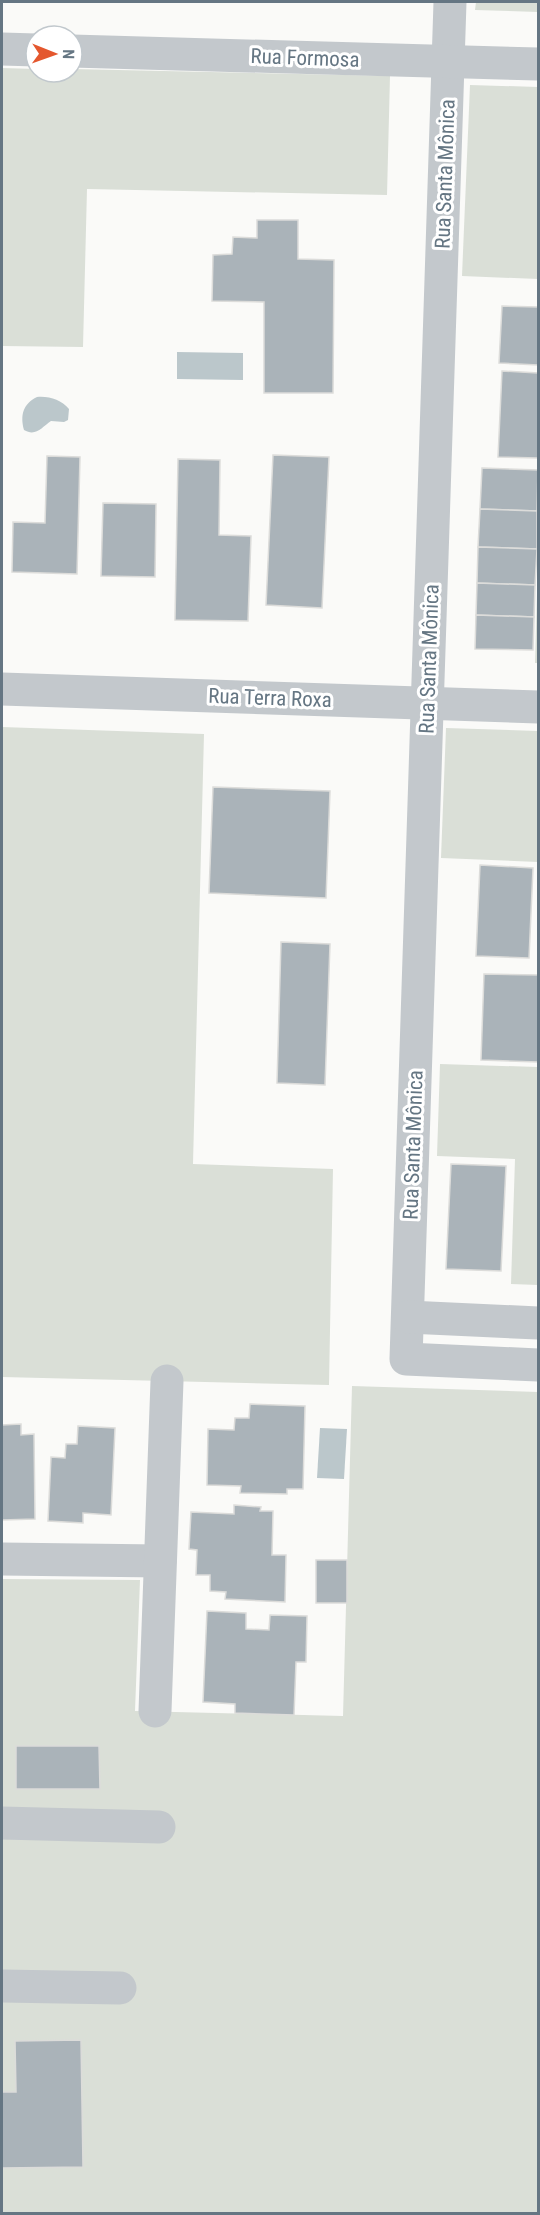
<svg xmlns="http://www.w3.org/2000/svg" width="540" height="2215" viewBox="0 0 540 2215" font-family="'Roboto Condensed',sans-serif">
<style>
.green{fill:#dadfd7}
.water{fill:#bbc7cb}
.building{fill:#aab3b9;stroke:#dcdcda;stroke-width:1.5}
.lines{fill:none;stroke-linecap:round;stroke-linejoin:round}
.minor{stroke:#c3c8cc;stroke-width:33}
.labels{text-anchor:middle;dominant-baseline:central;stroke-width:6;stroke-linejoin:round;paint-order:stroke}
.street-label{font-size:21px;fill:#657683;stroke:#fff}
</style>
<rect width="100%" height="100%" fill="#fafaf8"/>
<g class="green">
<polygon points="476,2 538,2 538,12 475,10"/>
<polygon points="2,68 36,69 36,72 72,72 72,69 390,76 387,195 87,189 83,347 2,346"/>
<polygon points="470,85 538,87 538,279 462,276"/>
<polygon points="538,559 538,663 535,663"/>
<polygon points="2,727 204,734 193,1164 333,1169 329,1385 2,1377"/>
<polygon points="446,728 538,731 538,862 441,858"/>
<polygon points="440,1064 538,1067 538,1285 511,1284 515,1159 437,1156"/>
<polygon points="352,1386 538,1392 538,2213 2,2214 2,1579 140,1580 135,1711 343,1716"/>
</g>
<g class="water">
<polygon points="177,352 243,353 243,380 177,379"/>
<path d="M 37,397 C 50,396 61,400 69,409 L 68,420 L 64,422 L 51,421 C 42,427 36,437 24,430 C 20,415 23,404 37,397 Z"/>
<polygon points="320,1428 347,1429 344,1479 317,1478"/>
</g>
<g class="building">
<polygon points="257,220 298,220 298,259 334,260 333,393 264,393 264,302 212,301 213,255 232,254 233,237 257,238"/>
<polygon points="502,306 538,307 538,365 499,363"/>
<polygon points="502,371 538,373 538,458 498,457"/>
<polygon points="273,455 329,457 322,608 266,605"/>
<polygon points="47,456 80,457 77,574 12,572 13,522 45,523"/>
<polygon points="178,459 220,460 219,535 251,536 248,621 175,620"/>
<polygon points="482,468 538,470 537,511 480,509"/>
<polygon points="103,503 156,504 155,577 101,576"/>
<polygon points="480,509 537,511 537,549 478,547"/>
<polygon points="478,547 537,549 535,585 477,583"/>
<polygon points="477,583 535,585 534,617 476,615"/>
<polygon points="476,615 534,617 533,650 475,649"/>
<polygon points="213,787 330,791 326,898 209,893"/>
<polygon points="480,865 533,868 529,958 476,956"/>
<polygon points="281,942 330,944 325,1085 277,1083"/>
<polygon points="484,974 538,975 538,1062 481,1060"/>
<polygon points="451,1164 506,1166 501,1271 446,1269"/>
<polygon points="250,1404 305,1406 303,1489 287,1489 287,1494 240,1493 241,1486 207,1485 208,1429 234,1430 235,1418 249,1418"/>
<polygon points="21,1424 21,1435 34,1434 35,1519 2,1520 2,1425"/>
<polygon points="78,1426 115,1428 111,1515 83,1513 83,1523 48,1521 51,1457 65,1458 66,1444 77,1444"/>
<polygon points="234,1505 261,1507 260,1511 273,1511 272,1555 286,1555 285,1602 225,1599 226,1592 210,1591 210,1575 196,1575 197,1550 189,1549 191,1512 234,1514"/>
<rect x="316" y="1560" width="31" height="43"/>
<polygon points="207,1611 246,1613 246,1629 269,1630 270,1615 307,1616 306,1662 296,1662 294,1715 235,1713 235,1704 203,1702"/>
<polygon points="16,1746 99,1746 100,1789 16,1789"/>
<polygon points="81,2040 83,2167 2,2168 2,2092 16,2092 15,2041"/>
</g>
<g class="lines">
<g class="minor">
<polyline points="450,2 406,1359 538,1365"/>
<polyline points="2,49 36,50"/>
<polyline points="72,51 538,64"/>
<polyline points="2,689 538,707"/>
<polyline points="408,1317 538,1323"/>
<polyline points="2,1559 160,1561"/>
<polyline points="155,1711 167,1381"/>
<polyline points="2,1823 159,1827"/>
<polyline points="2,1986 120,1988"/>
</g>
</g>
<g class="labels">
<g class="street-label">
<text transform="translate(305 58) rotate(2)">Rua Formosa</text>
<text transform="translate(445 174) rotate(-88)">Rua Santa Mônica</text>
<text transform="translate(429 659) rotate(-88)">Rua Santa Mônica</text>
<text transform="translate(270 698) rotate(2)">Rua Terra Roxa</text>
<text transform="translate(413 1145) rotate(-88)">Rua Santa Mônica</text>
</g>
</g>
<rect width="540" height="2215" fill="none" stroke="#657683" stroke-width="6"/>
<g transform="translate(54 54) rotate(91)"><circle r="28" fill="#ffffff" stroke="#c1c8cd" stroke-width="1.5"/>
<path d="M0-4.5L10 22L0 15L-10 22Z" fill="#e4572e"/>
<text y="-9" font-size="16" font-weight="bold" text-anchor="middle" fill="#657683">N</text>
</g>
</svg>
